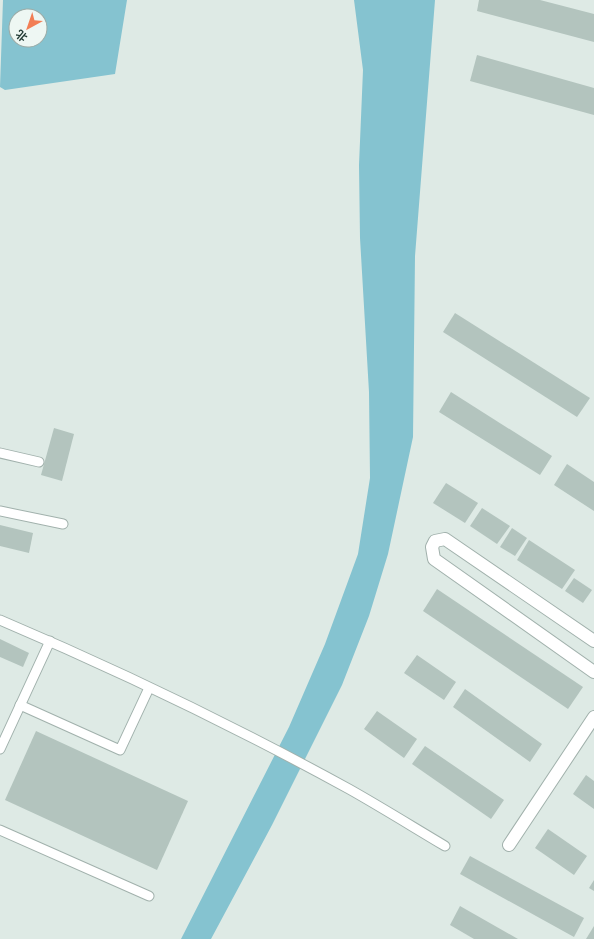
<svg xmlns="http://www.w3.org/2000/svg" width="594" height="939" viewBox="0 0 594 939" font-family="Arial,'Noto Sans SC',sans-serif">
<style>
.water{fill:#85c3d0;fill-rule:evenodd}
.building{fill:#b3c4be}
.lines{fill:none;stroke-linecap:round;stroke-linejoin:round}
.service-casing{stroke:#a1b1ac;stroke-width:11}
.minor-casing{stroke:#a1b1ac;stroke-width:14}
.service{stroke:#fff;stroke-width:9}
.minor{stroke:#fff;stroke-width:12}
</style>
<rect width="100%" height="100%" fill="#deeae5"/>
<g class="water">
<path d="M 3,0 L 127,0 L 115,74 L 5,90 L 0,87 ZM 16,16 L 40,16 L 40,40 L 16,40 Z"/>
<polygon points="354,0 435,0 415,256 413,437 388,554 369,616 342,685 272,825 211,939 181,939 289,727 325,644 358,554 370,478 369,392 360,238 359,165 363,70"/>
</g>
<g class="building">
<polygon points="479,0 540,0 594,14 594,42 477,11"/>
<polygon points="477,55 594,88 594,115 470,81"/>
<polygon points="455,313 590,398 577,417 443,332"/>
<polygon points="451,392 552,456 540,475 439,412"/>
<polygon points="54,428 74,434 62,481 41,475"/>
<polygon points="567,464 594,482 594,511 554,485"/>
<polygon points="446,483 478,503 465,523 433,503"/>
<polygon points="482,508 510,526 497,544 470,526"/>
<polygon points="0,525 33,533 29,553 0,546"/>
<polygon points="512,528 527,538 515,556 500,547"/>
<polygon points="529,540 575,570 562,589 517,560"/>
<polygon points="574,578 592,590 583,603 565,591"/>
<polygon points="437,589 583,687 568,709 423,611"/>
<polygon points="0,639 29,653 23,667 0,657"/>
<polygon points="417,655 456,682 444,700 404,673"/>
<polygon points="465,689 542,744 530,762 453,707"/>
<polygon points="377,711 417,739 404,758 364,729"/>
<polygon points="36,731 188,801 157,870 5,800"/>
<polygon points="425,746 504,800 491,819 412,764"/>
<polygon points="586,775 594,781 594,809 573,794"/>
<polygon points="548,829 587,856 574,875 535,848"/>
<polygon points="470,856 584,918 574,937 460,874"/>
<polygon points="594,880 594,891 589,888"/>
<polygon points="460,906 518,939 474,939 450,925"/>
<polygon points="594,926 594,939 586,939"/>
</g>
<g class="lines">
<defs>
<g id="service">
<polyline points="0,453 39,462"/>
<polyline points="0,511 63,524"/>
<path d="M 0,620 C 118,670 236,727 349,789 C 381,807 413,827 445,846"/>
<polyline points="20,705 120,750 149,688"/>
<polyline points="0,749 50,641"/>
<polyline points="0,830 149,896"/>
</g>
<g id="minor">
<polyline points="594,641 445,539 435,541 432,547 434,559 594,672"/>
<polyline points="509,845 594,717"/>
</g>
</defs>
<use href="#service" class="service-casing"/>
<use href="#minor" class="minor-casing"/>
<use href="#service" class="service"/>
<use href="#minor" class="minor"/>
</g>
<g transform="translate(28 28) rotate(220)"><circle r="19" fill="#eef7f3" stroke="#9caba6"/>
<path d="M0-3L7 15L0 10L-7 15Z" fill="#f27e54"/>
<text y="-6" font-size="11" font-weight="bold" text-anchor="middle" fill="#203933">北</text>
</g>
</svg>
